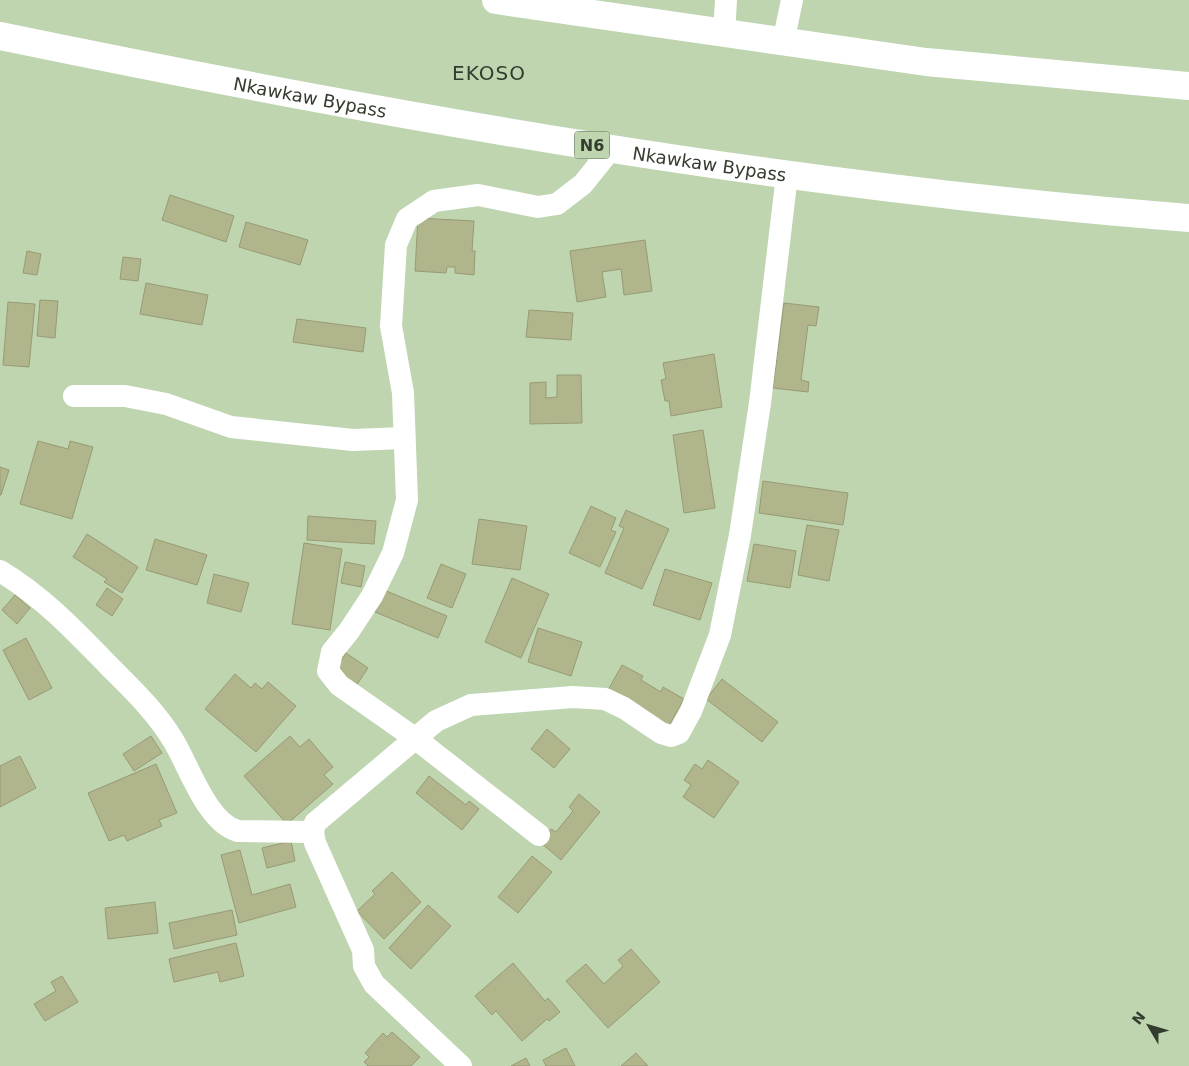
<svg xmlns="http://www.w3.org/2000/svg" width="1189" height="1066" viewBox="0 0 1189 1066" font-family="'DejaVu Sans',sans-serif">
<style>
.building{fill:#b0b58c;stroke:#979b74}
.lines{fill:none;stroke-linecap:round;stroke-linejoin:round}
.minor{stroke:#fff;stroke-width:22}
.highway{stroke:#fff;stroke-width:28}
.labels{text-anchor:middle;dominant-baseline:central;stroke-width:4.5;stroke-linejoin:round;paint-order:stroke}
.shield{fill:#bed5b0;stroke:#5d6a54;stroke-width:1}
.shield-label{font-size:16px;font-weight:bold;fill:#333c2d}
.street-label{font-size:18px;fill:#333c2d;stroke:#bed5b0}
.quarter-label{font-size:20px;letter-spacing:1px;fill:#333c2d;stroke:#bed5b0}
</style>
<rect width="100%" height="100%" fill="#bed5b0"/>
<g class="building">
<polygon points="170,195 234,216 226,242 162,220"/>
<polygon points="418,218 474,221 472,251 475,251 474,275 455,273 455,267 447,267 446,273 415,271"/>
<polygon points="246,222 308,240 300,265 239,247"/>
<polygon points="645,240 652,291 624,295 621,269 602,272 606,297 577,302 570,251"/>
<polygon points="27,251 41,254 37,275 23,273"/>
<polygon points="123,257 141,259 138,281 120,279"/>
<polygon points="146,283 208,295 202,325 140,314"/>
<polygon points="40,300 58,301 55,338 37,336"/>
<polygon points="8,302 35,304 29,367 3,365"/>
<polygon points="784,303 819,307 816,326 808,325 801,380 809,382 808,392 773,388"/>
<polygon points="529,310 573,313 571,340 526,337"/>
<polygon points="297,319 366,328 363,352 293,342"/>
<polygon points="714,354 722,407 671,416 669,401 665,401 661,380 666,379 663,363"/>
<polygon points="557,375 581,375 582,423 530,424 530,383 546,382 546,398 557,397"/>
<polygon points="703,430 715,508 684,513 673,435"/>
<polygon points="38,441 68,449 70,441 93,447 72,519 20,504"/>
<polygon points="0,467 9,470 1,495 0,495"/>
<polygon points="763,481 848,493 843,525 759,513"/>
<polygon points="591,506 616,518 611,530 616,532 600,567 569,553"/>
<polygon points="626,510 669,529 642,589 605,573 624,528 619,526"/>
<polygon points="308,516 376,521 374,544 307,540"/>
<polygon points="479,519 527,526 520,570 472,564"/>
<polygon points="807,525 839,530 829,581 798,575"/>
<polygon points="87,534 138,567 122,593 104,582 107,579 73,557"/>
<polygon points="155,539 207,555 197,585 146,570"/>
<polygon points="304,543 342,549 330,630 292,624"/>
<polygon points="754,544 796,551 790,588 747,581"/>
<polygon points="345,562 365,566 361,587 341,583"/>
<polygon points="441,564 466,574 452,608 427,598"/>
<polygon points="665,569 712,583 700,620 653,605"/>
<polygon points="214,574 249,583 241,612 207,603"/>
<polygon points="512,578 549,594 521,658 485,642"/>
<polygon points="107,588 123,599 112,616 96,605"/>
<polygon points="384,590 447,616 438,638 375,612"/>
<polygon points="15,595 30,608 17,624 2,610"/>
<polygon points="538,628 582,642 571,676 528,662"/>
<polygon points="26,638 52,688 29,700 3,650"/>
<polygon points="346,653 368,668 354,689 332,674"/>
<polygon points="622,665 643,676 641,680 661,692 663,687 684,699 668,727 607,692"/>
<polygon points="235,674 251,688 255,683 262,689 268,682 296,706 256,752 205,709"/>
<polygon points="722,679 778,722 762,742 706,699"/>
<polygon points="547,729 570,749 554,768 531,749"/>
<polygon points="151,736 162,753 134,771 123,754"/>
<polygon points="290,736 300,747 309,739 333,767 324,775 333,784 287,824 244,776"/>
<polygon points="20,756 36,788 0,807 0,766"/>
<polygon points="708,760 739,782 714,818 683,797 691,785 684,780 695,764 702,769"/>
<polygon points="156,764 177,813 159,820 162,826 127,841 124,835 109,841 88,793"/>
<polygon points="429,776 466,805 469,801 479,809 462,830 416,793"/>
<polygon points="579,794 600,812 561,860 540,842 551,829 556,832 573,811 569,807"/>
<polygon points="291,841 295,861 267,868 262,848"/>
<polygon points="240,850 252,895 290,884 296,907 239,923 221,855"/>
<polygon points="532,856 552,872 518,913 498,897"/>
<polygon points="392,872 421,902 384,939 357,911 375,894 372,891"/>
<polygon points="155,902 158,933 108,939 105,908"/>
<polygon points="428,905 451,926 411,969 389,948"/>
<polygon points="232,910 237,935 174,949 169,923"/>
<polygon points="236,943 244,976 220,982 218,972 174,982 169,959"/>
<polygon points="631,949 660,982 608,1028 566,981 586,964 604,984 623,966 618,960"/>
<polygon points="513,963 545,1001 548,998 560,1012 549,1021 547,1019 522,1041 496,1011 492,1015 475,996"/>
<polygon points="62,976 78,1002 45,1021 34,1004 56,991 51,982"/>
<polygon points="392,1032 420,1057 411,1066 368,1066 364,1062 369,1057 365,1053 383,1033 387,1037"/>
<polygon points="566,1048 575,1066 546,1066 543,1060"/>
<polygon points="636,1053 648,1066 621,1066"/>
<polygon points="526,1058 530,1066 511,1066"/>
</g>
<g class="lines">
<g class="minor">
<polyline points="724,34 726,0"/>
<polyline points="783,43 792,0"/>
<polyline points="74,396 125,396 166,404 231,427 353,440 404,438"/>
<path d="M 0,571 C 42,596 75,631 109,666 C 132,689 156,712 173,740 C 189,766 207,823 238,831 L 313,832"/>
<polyline points="539,835 416,739 339,685 328,671 332,652 349,631 372,596 393,553 407,500 403,393 391,326 396,245 407,219 434,201 478,195 538,207 557,204 583,184 611,149"/>
<polyline points="461,1066 374,984 364,966 363,950 315,843 313,832 315,823 436,721 471,705 573,697 605,699 624,708 661,733 671,736 679,733 691,711 720,635 740,535 760,403 787,175"/>
</g>
<g class="highway">
<polyline points="496,0 926,62 1189,86"/>
<path id="s1" d="M 0,36 C 392,117 789,187 1189,218"/>
</g>
</g>
<g class="labels">
<rect class="shield" x="574.5" y="131.5" width="35" height="27" rx="4"/>
<g class="shield-label">
<text x="592" y="145">N6</text>
</g>
<g class="street-label">
<text stroke="none"><textPath href="#s1" startOffset="316">Nkawkaw Bypass</textPath></text>
<text stroke="none"><textPath href="#s1" startOffset="721">Nkawkaw Bypass</textPath></text>
</g>
<g class="quarter-label">
<text x="489" y="73">EKOSO</text>
</g>
</g>
<g transform="translate(1149 1026) rotate(308)" stroke="#bed5b0" stroke-width="4" paint-order="stroke">
<path d="M0-4L9 19L0 12L-9 19Z" fill="#333c2d"/>
<text y="-8" font-size="14" font-weight="bold" text-anchor="middle" fill="#333c2d">N</text>
</g>
</svg>
